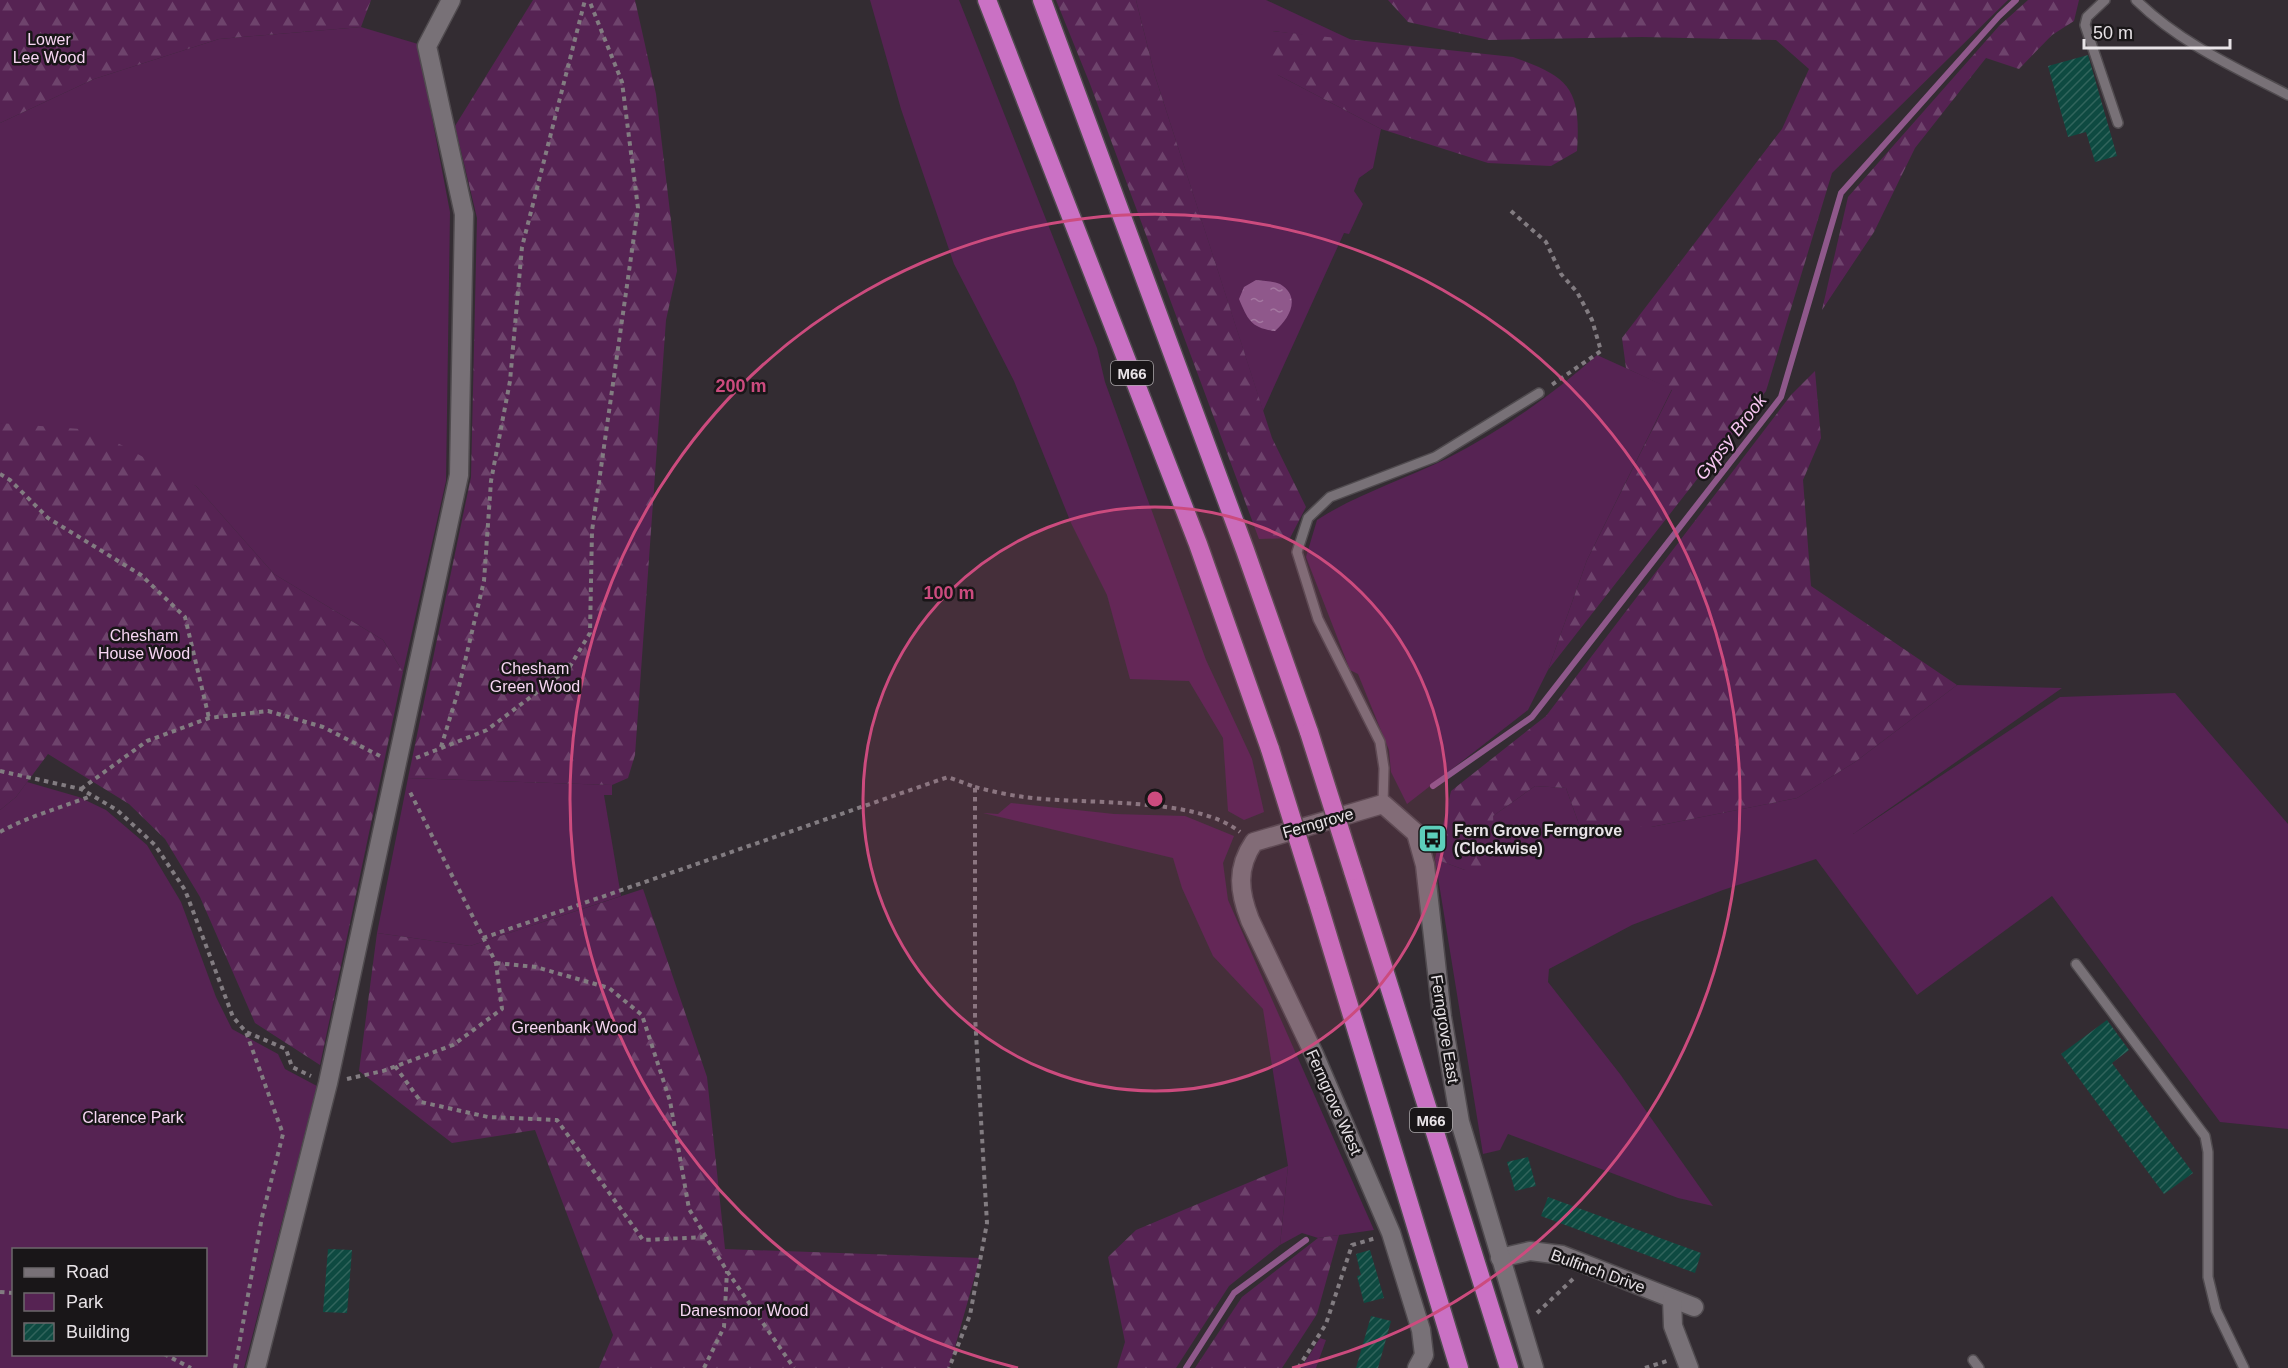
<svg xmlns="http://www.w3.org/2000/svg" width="2288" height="1368" viewBox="0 0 2288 1368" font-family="Helvetica,sans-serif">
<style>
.green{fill:#562353;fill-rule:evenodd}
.forest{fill:url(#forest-firs)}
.water{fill:url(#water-ripples)}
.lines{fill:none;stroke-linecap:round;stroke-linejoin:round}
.stream{stroke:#8f588b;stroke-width:6}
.building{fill:url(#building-hatch)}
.service-casing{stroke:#504b4f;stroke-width:12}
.minor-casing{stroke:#504b4f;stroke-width:21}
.motorway-casing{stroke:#504b4f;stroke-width:21}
.path{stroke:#827c81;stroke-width:4;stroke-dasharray:4.5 4.5;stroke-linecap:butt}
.service{stroke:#787177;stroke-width:9}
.minor{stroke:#787177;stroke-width:18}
.motorway{stroke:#ca71c4;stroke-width:18}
.motorway-bridge-casing{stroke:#504b4f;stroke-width:21;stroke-linecap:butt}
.motorway-bridge{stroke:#ca71c4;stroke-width:18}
.ring{fill:none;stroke:#cc4b7e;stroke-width:3}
.labels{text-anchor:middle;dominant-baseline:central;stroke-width:5;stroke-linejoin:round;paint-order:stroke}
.shield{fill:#191618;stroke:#aaa6a9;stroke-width:1.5}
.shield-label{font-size:15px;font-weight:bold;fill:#e8e3e7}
.park-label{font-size:16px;fill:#f7d6f3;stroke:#191618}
.street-label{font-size:16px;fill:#e8e3e7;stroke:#191618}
.poi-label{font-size:16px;font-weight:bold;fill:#e8e3e7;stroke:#191618;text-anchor:start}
.water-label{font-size:18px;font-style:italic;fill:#f7c6f1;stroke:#191618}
.centre{fill:#cc4b7e;stroke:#191618;stroke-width:3}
.ring-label{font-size:18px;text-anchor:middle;font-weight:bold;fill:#cc4b7e;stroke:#191618;stroke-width:5;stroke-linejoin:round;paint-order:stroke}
</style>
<defs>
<pattern id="forest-firs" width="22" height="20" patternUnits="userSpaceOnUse" patternTransform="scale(1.5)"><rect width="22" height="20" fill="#562353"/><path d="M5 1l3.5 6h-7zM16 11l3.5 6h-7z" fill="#6e436c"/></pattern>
<pattern id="water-ripples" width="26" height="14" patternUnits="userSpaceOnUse" patternTransform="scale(1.5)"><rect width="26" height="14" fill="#8f588b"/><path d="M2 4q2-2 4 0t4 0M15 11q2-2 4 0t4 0" fill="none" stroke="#a478a1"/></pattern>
<pattern id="building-hatch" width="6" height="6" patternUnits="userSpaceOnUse" patternTransform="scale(1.5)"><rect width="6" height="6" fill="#0e4a41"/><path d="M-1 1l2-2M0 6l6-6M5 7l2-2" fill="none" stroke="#31645c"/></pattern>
</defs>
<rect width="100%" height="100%" fill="#332c32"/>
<g class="green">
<polygon points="870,0 959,0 1097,348 1105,382 1206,660 1252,759 1264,812 1244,820 1228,811 1223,738 1189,681 1130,679 1107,595 1071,523 1014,381 954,264 901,109"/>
<polygon points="1136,0 1266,0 1356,42 1273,31 1278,75 1381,129 1373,168 1359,178 1354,191 1363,204 1349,234 1344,233 1263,411 1155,76"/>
<polygon points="361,27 418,44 450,212 446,481 403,672 383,640 274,574 196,486 0,423 0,123 94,79 219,39"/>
<path d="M 1597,355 L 1672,389 L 1587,560 L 1548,670 L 1528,710 L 1407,804 L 1391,772 L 1389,750 L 1358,674 L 1350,670 L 1306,557 L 1317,520 C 1357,494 1403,480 1446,459 C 1501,431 1551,396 1597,355 Z"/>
<polygon points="1957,685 2062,688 1853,834 2060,697 2175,693 2288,824 2288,1129 2220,1122 2052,896 1917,995 1816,859 1723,890 1632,925 1549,969 1548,982 1620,1074 1713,1206 1678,1198 1508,1134 1500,1150 1483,1154 1435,859 1465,870 1493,816 1535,786 1566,788 1580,827 1651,827 1797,798 1855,762"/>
<polygon points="408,778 612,785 612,795 604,795 621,896 470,946 377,933"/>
<path d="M 27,782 L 79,797 L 106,810 L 147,845 L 181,902 L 216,997 L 232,1029 L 278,1054 L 285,1069 L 317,1086 L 244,1368 L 0,1368 L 0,810 L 16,797 ZM 14,1250 L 206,1250 L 206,1354 L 14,1354 Z"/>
<polygon points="1011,803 1114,814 1185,816 1234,836 1223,863 1228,900 1374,1230 1318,1238 1302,1233 1280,1245 1288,1166 1263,1009 1213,956 1182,888 1173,858 983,813 998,814"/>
<polygon points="1320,1338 1326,1340 1316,1368 1301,1368"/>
</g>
<g class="forest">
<polygon points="0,0 371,0 361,27 219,39 94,79 0,123"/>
<polygon points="533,0 635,0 656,94 677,271 666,320 635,755 628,778 612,785 408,778 471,477 477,218 455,126"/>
<polygon points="1056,0 1136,0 1155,76 1272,438 1306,507 1290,538 1259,539 1090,84"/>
<polygon points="1388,0 2008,0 1832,173 1766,391 1548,670 1587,560 1672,390 1626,368 1622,338 1782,129 1809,69 1776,40 1642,37 1489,40 1408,22"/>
<polygon points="2028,0 2079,0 2074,21 2052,35 2019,69 1986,58 1915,148 1874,232 1822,310 1848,197 1999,26"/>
<path d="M 1272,31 L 1513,57 C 1570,77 1581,89 1577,151 L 1551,166 L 1488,163 L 1381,129 L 1278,75 L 1262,52 Z"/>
<polygon points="1815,371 1821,438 1803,480 1811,586 1957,685 1855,762 1797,798 1651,827 1580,827 1566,788 1535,786 1493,816 1496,864 1465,870 1435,859 1451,791 1546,716 1791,395"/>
<polygon points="0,423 94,430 196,486 274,574 383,640 403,672 320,1065 255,1023 200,897 165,839 129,804 48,754 16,797 0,810"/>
<polygon points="643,889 707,1077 725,1249 980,1258 949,1368 599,1368 613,1335 535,1130 452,1143 359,1071 377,933 470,946"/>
<polygon points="1288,1166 1280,1245 1229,1286 1176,1368 1117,1368 1125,1342 1108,1257 1136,1230"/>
<polygon points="1339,1235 1317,1314 1282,1368 1195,1368 1242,1297 1318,1238"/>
</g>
<path class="water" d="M 1256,280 C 1263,281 1274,281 1280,284 C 1302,297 1289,319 1275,331 C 1251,328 1248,320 1239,299 L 1244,287 Z"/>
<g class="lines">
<g class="stream">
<polyline points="1433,786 1532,717 1781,397 1841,193 1999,16 2016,0"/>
<polyline points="1186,1368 1234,1293 1306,1240"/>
</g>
</g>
<g class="building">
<polygon points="2088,55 2117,156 2095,162 2086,132 2068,137 2048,66"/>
<polygon points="2107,1020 2129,1050 2112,1063 2193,1173 2164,1194 2061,1054"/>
<polygon points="1528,1157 1536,1186 1515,1191 1507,1162"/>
<polygon points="1548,1197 1701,1253 1695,1273 1541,1216"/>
<polygon points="328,1249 352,1250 347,1313 323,1312"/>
<polygon points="1370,1250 1384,1298 1364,1303 1357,1276 1361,1275 1356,1254"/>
<polygon points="1371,1316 1391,1321 1378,1368 1356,1368"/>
</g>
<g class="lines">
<defs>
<g id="service">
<polyline points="2105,0 2087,17 2085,25 2118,123"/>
<path d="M 2136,0 C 2180,43 2234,67 2288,95"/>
<polyline points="1383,804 1384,768 1380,742 1318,619 1297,552 1308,518 1330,497 1435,457 1539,393"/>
<polyline points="2076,964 2205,1136 2208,1152 2208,1277 2216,1310 2244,1368"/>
<polyline points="1973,1360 1979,1368"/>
</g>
<g id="minor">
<polyline points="1500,1258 1530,1251 1562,1255 1694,1307"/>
<polyline points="1672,1299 1673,1326 1689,1368"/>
<polyline points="256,1368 328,1083 459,475 464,214 427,46 451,0"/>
<path d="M 1417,1368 L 1424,1355 L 1421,1330 L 1391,1233 L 1314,1054 L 1250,920 C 1239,892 1236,868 1254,842 L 1383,804 L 1416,833 L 1425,865 L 1442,1017 L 1460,1122 L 1534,1368"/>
</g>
<g id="motorway">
<polyline points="987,0 1198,544 1270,749"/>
<polyline points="1042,0 1245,550 1309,732"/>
<polyline points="1353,871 1509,1368"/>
<polyline points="1317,900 1459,1368"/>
</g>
</defs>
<use href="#service" class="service-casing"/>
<use href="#minor" class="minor-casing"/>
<use href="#motorway" class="motorway-casing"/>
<g class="path">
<polyline points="1511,211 1546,242 1561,274 1577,292 1592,320 1601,351 1550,386"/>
<polyline points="0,474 10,480 48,518 141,575 185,617 209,718"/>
<polyline points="441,747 457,695 484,581 491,481 510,381 522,247 585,0"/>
<polyline points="416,758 487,730 569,668 590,633 592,531 638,208 622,82 589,0"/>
<polyline points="0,771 81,789 117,810 155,845 185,890 233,1017 246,1032 286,1049 292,1067 311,1076"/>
<path d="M 975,787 C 991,791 1008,795 1024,797 C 1083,805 1195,796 1240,832"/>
<polyline points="81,789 147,741 209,718 268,711 323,727 380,756"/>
<path d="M 0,832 C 29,816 60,808 91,796"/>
<polyline points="483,938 948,777 975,787 975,1016 987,1223 970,1315 949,1368"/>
<polyline points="496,963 536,967 609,988 642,1015 670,1101 689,1209 727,1271 794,1368"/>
<polyline points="395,1066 421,1102 488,1117 557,1120 643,1240 707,1237"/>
<polyline points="347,1079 383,1071 453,1045 502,1009 496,963 410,792"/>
<polyline points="0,1292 14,1293"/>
<polyline points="1537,1313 1573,1279"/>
<polyline points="164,1354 191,1368"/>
<polyline points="235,1368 262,1217 283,1134 246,1032"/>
<polyline points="704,1368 724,1327 727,1271"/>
<polyline points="1298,1368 1326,1324 1352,1245 1376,1238"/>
<polyline points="1645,1368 1667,1361"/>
</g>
<use href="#service" class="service"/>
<use href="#minor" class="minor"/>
<use href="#motorway" class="motorway"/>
<defs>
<g id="motorway-bridge">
<polyline points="1309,732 1353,871"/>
<polyline points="1270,749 1317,900"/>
</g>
</defs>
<use href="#motorway-bridge" class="motorway-bridge-casing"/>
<use href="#motorway-bridge" class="motorway-bridge"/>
</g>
<circle cx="1155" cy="799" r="292" fill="#cc4b7e" fill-opacity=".12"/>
<g class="ring">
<circle cx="1155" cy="799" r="292"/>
<path d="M1018 1368A585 585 0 1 1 1292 1368"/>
</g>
<defs>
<symbol id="bus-square" viewBox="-11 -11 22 22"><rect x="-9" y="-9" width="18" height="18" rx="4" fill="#5cceba" stroke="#191618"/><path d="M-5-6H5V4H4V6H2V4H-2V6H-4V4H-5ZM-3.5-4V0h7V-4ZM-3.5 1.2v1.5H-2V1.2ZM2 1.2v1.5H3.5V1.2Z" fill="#111"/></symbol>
</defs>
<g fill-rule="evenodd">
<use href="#bus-square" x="1416" y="822" width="33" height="33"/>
</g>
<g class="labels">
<g class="shield">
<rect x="1111" y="361" width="42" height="24" rx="4.5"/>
<rect x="1410" y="1108" width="42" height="24" rx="4.5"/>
</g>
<g class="shield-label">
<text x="1132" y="373">M66</text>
<text x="1431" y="1120">M66</text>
</g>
<g class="park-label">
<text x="49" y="39">Lower<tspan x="49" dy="18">Lee Wood</tspan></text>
<text x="144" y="635">Chesham<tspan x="144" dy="18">House Wood</tspan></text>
<text x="535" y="668">Chesham<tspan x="535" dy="18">Green Wood</tspan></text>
<text x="574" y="1027">Greenbank Wood</text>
<text x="133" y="1117">Clarence Park</text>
<text x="744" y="1310">Danesmoor Wood</text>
</g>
<g class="street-label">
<text transform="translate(1318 823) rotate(-16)">Ferngrove</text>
<text transform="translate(1445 1029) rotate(81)">Ferngrove East</text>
<text transform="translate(1334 1102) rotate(66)">Ferngrove West</text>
<text transform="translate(1598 1271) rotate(20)">Bulfinch Drive</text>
</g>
<g class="poi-label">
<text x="1454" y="830">Fern Grove Ferngrove<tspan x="1454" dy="18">(Clockwise)</tspan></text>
</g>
<g class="water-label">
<text transform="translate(1731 437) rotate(-52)">Gypsy Brook</text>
</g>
</g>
<circle cx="1155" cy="799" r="9" class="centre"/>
<g class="ring-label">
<text x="741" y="392">200 m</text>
<text x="949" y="599">100 m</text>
</g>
<rect x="12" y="1248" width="195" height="108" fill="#191618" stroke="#6c686b" stroke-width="1.5"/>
<rect x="24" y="1268" width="30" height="9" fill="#787177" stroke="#6c686b" stroke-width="1.5"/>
<text x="66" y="1278" font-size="18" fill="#e8e3e7">Road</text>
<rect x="24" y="1293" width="30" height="18" fill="#562353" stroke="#6c686b" stroke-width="1.5"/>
<text x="66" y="1308" font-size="18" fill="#e8e3e7">Park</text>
<rect x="24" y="1323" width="30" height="18" fill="url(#building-hatch)" stroke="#6c686b" stroke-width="1.5"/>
<text x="66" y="1338" font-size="18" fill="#e8e3e7">Building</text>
<path d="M2084 39v9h146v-9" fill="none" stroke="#e8e3e7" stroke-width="3"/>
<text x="2093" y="39" font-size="18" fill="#e8e3e7" stroke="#191618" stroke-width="4.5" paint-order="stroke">50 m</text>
</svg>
